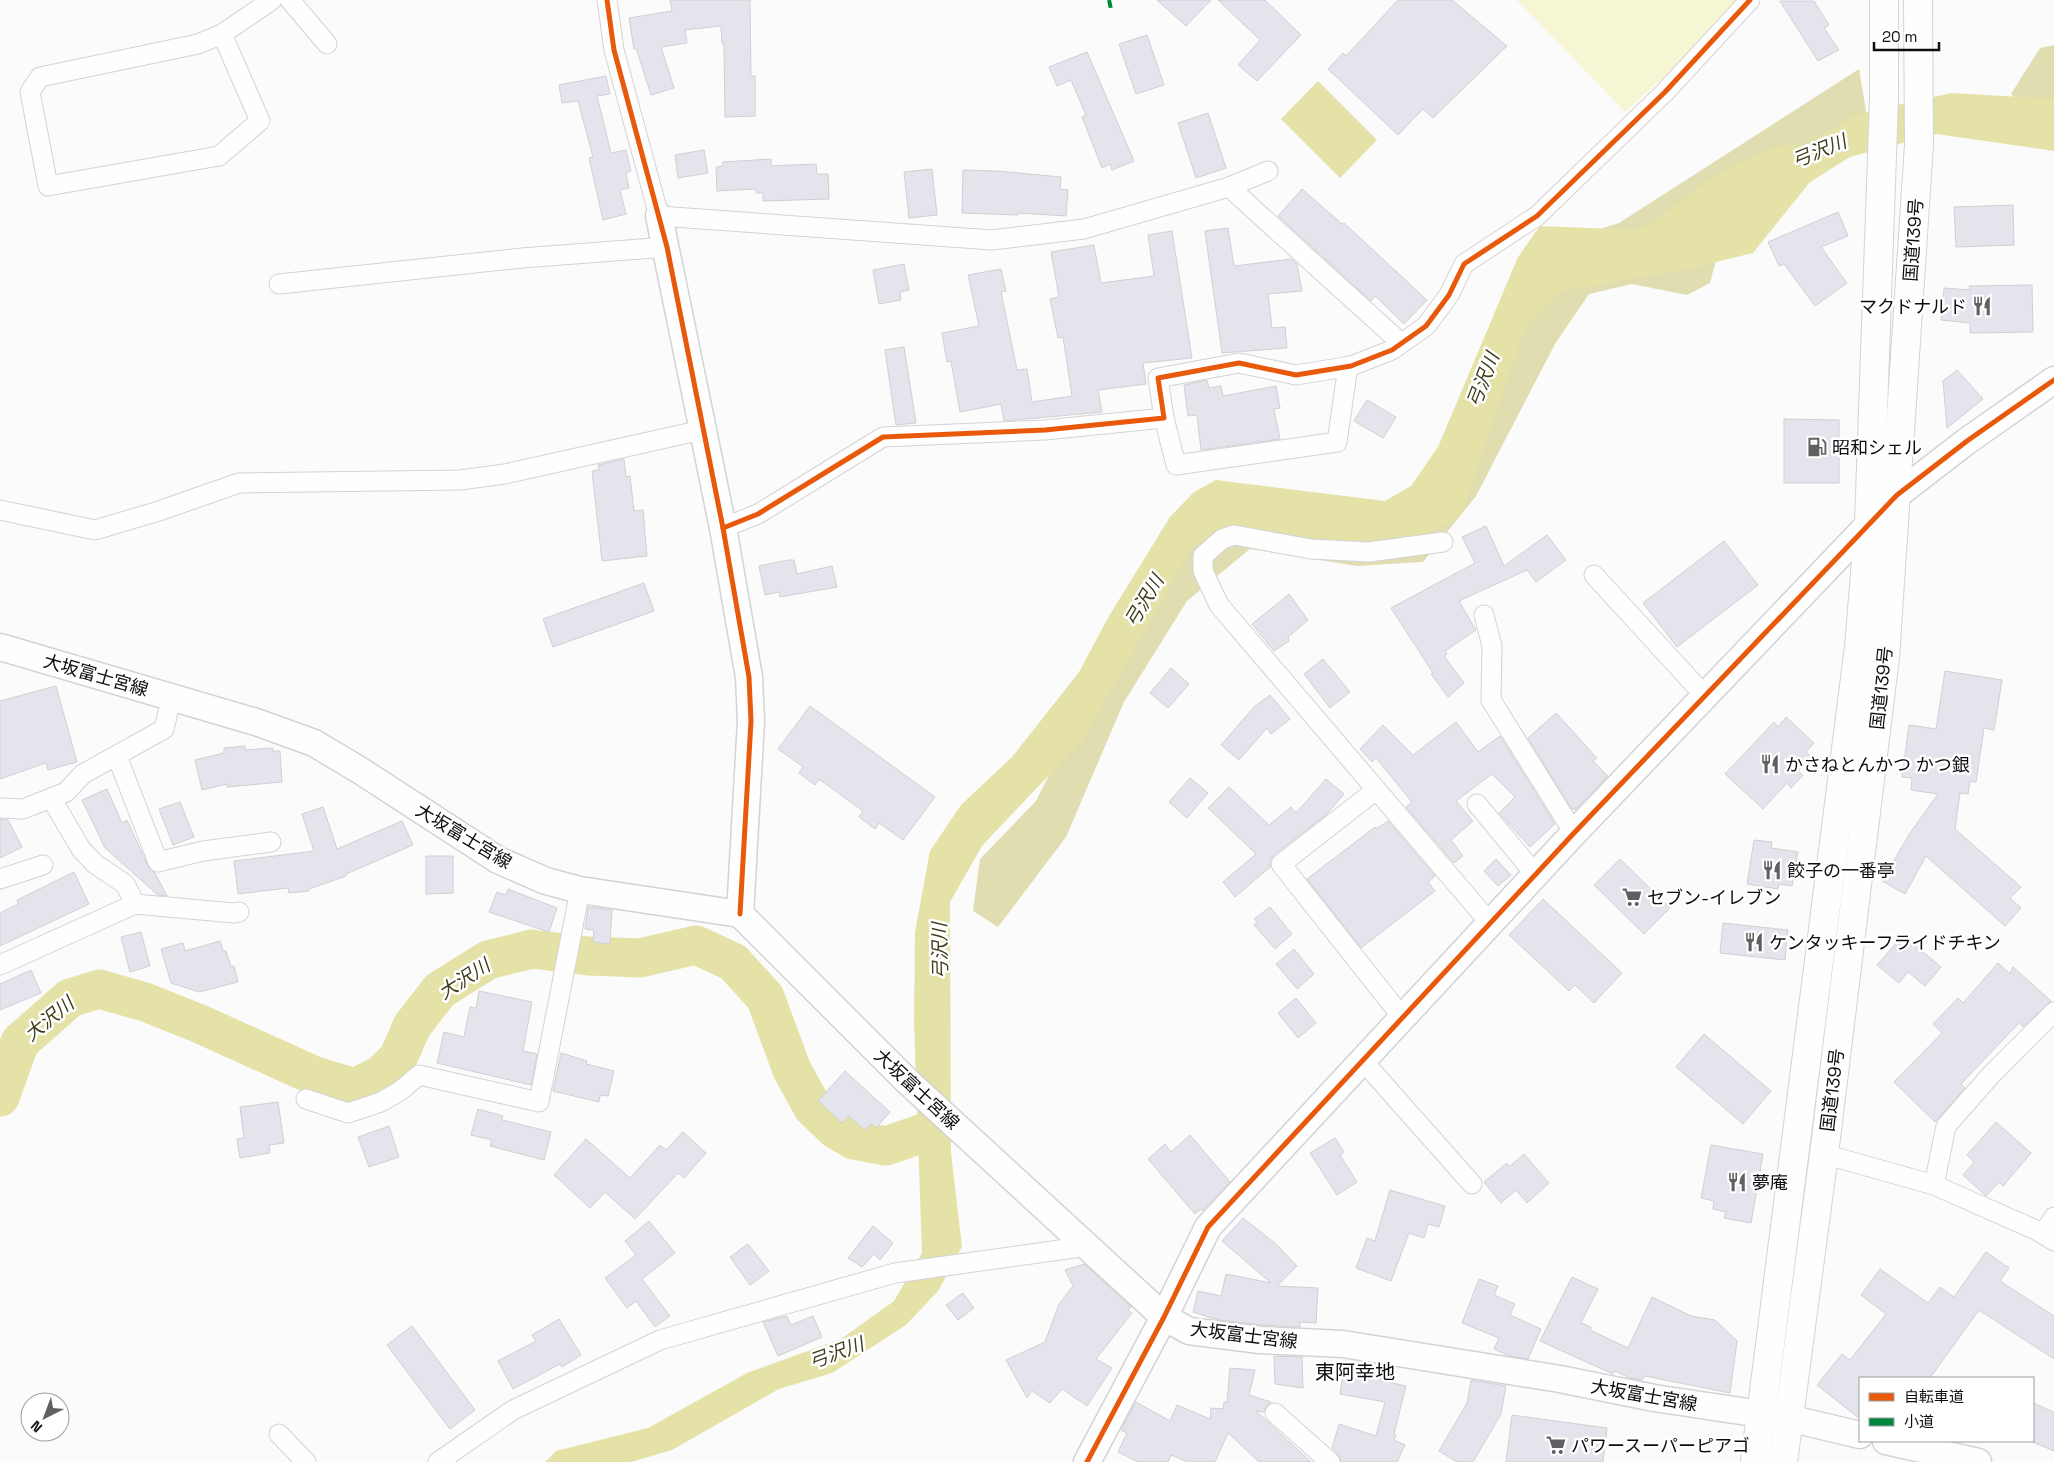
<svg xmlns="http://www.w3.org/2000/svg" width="2054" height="1462" viewBox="0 0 2054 1462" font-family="'Space Grotesk','Noto Sans JP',sans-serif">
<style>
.green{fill:#f7f6d4}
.forest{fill:#e0ddb0}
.water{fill:#e5e2a7}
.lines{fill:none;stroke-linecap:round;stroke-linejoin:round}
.river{stroke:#e5e2a7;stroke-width:39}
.building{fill:#e4e4ec;stroke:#d0d0d3}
.street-casing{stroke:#d3d3d6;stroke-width:21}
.secondary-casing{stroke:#d3d3d6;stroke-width:29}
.highway-casing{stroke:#d3d3d6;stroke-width:30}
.street{stroke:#fefeff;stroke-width:19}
.secondary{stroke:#fefeff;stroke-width:26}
.highway{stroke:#fefeff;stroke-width:28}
.quiet{stroke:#00873e;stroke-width:4;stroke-dasharray:8 4;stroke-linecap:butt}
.cycleway-casing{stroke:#fff;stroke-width:8}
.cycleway{stroke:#e8590c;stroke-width:5}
.labels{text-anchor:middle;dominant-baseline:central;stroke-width:5;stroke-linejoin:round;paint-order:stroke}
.street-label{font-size:18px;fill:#0d0d11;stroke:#fff}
.poi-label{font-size:18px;fill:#0d0d11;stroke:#fff;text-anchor:start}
.water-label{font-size:19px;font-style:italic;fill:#3f3d19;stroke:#fff}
.quarter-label{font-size:20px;fill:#0d0d11;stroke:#fff}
</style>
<rect width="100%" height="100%" fill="#fbfbfc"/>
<polygon class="green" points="1517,0 1750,0 1625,112"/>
<g class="forest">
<polygon points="2054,45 2054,129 2036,122 2011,94 2040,48"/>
<polygon points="1859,69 1870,135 1721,241 1710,283 1687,295 1632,284 1589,294 1555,344 1476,496 1423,562 1357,566 1250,549 1187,601 1124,702 1066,837 998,927 973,911 980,859 1036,801 1086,700 1184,522 1384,515 1442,467 1542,247 1619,223"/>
</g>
<g class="water">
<polygon points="1318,81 1377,140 1340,178 1281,119"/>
<polygon points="1951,93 2054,99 2054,151 1936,134 1850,157 1810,182 1753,253 1683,270 1563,291 1526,326 1461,515 1402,548 1291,537 1194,543 1083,739 982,846 950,902 951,1152 962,1247 938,1291 906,1325 832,1373 779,1389 672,1450 631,1462 545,1462 556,1451 648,1428 747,1373 841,1339 894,1301 922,1253 914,1022 915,932 930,851 961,805 1012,757 1079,672 1109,616 1170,517 1194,492 1216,480 1385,501 1411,486 1438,447 1518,257 1540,226 1638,230 1694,216 1741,183 1858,114"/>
</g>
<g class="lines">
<g class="river">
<path d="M 1651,245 C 1675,234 1692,215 1714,200 C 1738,183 1764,173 1791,163"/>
<polyline points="0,1097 20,1042 70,998 99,989 145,1002 200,1024 315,1076 355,1088 382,1074 398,1058 412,1026 440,990 488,960 532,949 588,956 640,958 696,945 733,962 765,997 792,1070 813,1108 835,1129 854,1140 886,1146 938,1128"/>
</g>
</g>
<g class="building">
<polygon points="670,0 750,0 751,76 755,76 755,116 725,117 724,44 722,44 721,26 685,30 687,43 661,47 674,88 651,95 636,48 634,49 629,18 672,11"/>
<polygon points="1157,0 1211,0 1186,26"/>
<polygon points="1218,0 1265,0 1301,35 1257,81 1238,65 1260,40"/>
<polygon points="1398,0 1452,0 1507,46 1433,118 1423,109 1398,135 1328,69 1343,53 1346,56"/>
<polygon points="1780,1 1814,1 1829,25 1824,28 1839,50 1818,61"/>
<polygon points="1147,35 1164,85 1136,94 1119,44"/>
<polygon points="1087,52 1134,161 1112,170 1110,164 1102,168 1082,117 1086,115 1071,80 1057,86 1049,67"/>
<polygon points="606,76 610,94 597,96 611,153 626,150 631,171 626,173 629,188 620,190 626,214 603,220 589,158 593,157 578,101 562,103 559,85"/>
<polygon points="1208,113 1226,168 1196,178 1178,123"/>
<polygon points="704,150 708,173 678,178 675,155"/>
<polygon points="771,159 771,166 816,164 817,174 828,174 829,199 763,201 763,193 756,193 756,189 717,191 716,167 723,166 723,162"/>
<polygon points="932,169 937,215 909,218 904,172"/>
<polygon points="963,170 997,171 1061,177 1060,189 1068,190 1066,216 1018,213 1018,215 962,213"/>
<polygon points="1302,189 1342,224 1344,223 1427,300 1404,324 1375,296 1371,301 1278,216"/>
<polygon points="2013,205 2014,245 1956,247 1954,207"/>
<polygon points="1838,212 1848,236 1821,247 1847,283 1815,306 1784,264 1779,266 1768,242"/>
<polygon points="1228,228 1234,266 1291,259 1297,264 1302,291 1268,294 1272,328 1285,327 1287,348 1222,353 1205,231"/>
<polygon points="1172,231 1192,358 1143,363 1146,384 1098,390 1102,412 1004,421 1001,404 960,412 951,361 947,362 942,333 979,326 968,275 1001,269 1006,291 1001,292 1017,370 1027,369 1032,402 1072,396 1063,337 1058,338 1050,299 1059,297 1051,252 1094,245 1101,283 1154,276 1148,235"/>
<polygon points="904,264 909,290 900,292 901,300 879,304 873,270"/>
<polygon points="2032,285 2033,332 1970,333 1970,323 1941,320 1944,288 1970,290 1969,286"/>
<polygon points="904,347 916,423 896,425 885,350"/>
<polygon points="1957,370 1983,399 1947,428 1943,381"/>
<polygon points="1207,380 1209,388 1221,386 1223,396 1276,386 1280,408 1274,409 1280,439 1201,450 1197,415 1188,416 1184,385"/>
<polygon points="1367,400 1396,417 1383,438 1354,421"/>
<polygon points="1784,419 1839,420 1839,483 1784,483"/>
<polygon points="624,459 626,477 630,476 634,511 643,510 647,556 602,561 592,471 599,470 598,465"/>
<polygon points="1486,526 1504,566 1547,535 1566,560 1536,582 1527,570 1459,601 1476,630 1445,651 1447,654 1444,656 1464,683 1448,697 1431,674 1433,673 1391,608 1475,563 1462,537"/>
<polygon points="1724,541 1758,585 1677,647 1643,603"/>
<polygon points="788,560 794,560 797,574 832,566 837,587 780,597 779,592 765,595 759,566"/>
<polygon points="644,583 654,611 553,647 543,619"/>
<polygon points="1289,594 1308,620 1288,637 1289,641 1274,651 1252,624"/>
<polygon points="1323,659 1350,692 1330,708 1304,674"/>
<polygon points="1171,668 1189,684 1168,708 1150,693"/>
<polygon points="1945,671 2002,680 1994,730 1984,728 1976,782 1970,781 1968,794 1960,793 1955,829 2021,887 2010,898 2021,908 2005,926 1926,856 1905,894 1882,881 1910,833 1938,794 1911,790 1912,778 1902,777 1909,725 1936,729"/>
<polygon points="56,686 77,762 48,770 46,763 0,779 0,701"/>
<polygon points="1270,695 1290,719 1271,734 1267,728 1239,760 1221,745 1254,707"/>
<polygon points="810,706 935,797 903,840 879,823 875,829 859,817 863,811 819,779 815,785 799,773 803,767 778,749"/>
<polygon points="1556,713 1597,758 1593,761 1608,776 1575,810 1571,808 1528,738"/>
<polygon points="1786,717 1814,743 1806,752 1811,756 1798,771 1803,775 1791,788 1787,783 1763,809 1725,774 1774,722 1778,727"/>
<polygon points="1456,722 1478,752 1500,736 1555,824 1530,847 1499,813 1515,797 1492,774 1456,801 1473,821 1451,840 1463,856 1454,863 1406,807 1412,802 1376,758 1372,762 1360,749 1383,725 1413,755"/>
<polygon points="245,746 245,750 273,748 273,751 280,751 282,782 227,787 227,784 202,790 195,760 224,753 224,748"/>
<polygon points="1190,778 1208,793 1187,818 1169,802"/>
<polygon points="1326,779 1344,794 1327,814 1274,855 1270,860 1270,867 1235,897 1223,882 1256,854 1208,808 1229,787 1269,825 1291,807 1296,813"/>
<polygon points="107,789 122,823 127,820 148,866 155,873 167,896 158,895 105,848 82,800"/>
<polygon points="180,802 194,837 173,845 159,809"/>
<polygon points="323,807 337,849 402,821 413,845 346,874 346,876 309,889 309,891 289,893 288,888 238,894 234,861 314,851 302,814"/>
<polygon points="0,819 8,820 22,847 0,858"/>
<polygon points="1388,821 1435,876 1428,882 1435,891 1361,948 1307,879 1375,827 1376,829"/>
<polygon points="1754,840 1772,842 1771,848 1798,852 1792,886 1779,884 1778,889 1747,884"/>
<polygon points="426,856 453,856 453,893 426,894"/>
<polygon points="1496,859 1511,875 1498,886 1484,871"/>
<polygon points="1620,859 1670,908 1644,934 1594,885"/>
<polygon points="74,872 89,904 0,946 0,913 18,904 17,900"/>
<polygon points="508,889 557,908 549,932 489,912 497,892 506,895"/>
<polygon points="1543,899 1622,973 1594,1003 1575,985 1569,991 1509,935"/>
<polygon points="588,907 612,910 610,944 593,942 594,930 585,929"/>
<polygon points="1270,907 1292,934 1275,949 1254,925 1257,922 1254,919"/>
<polygon points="1723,923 1788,930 1785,960 1720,953"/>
<polygon points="141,932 150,966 130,972 121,937"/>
<polygon points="1903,935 1941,967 1925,986 1908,972 1899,983 1877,965"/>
<polygon points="220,941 223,951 226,951 231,967 234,966 238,982 199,992 171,983 161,949 183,943 185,951"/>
<polygon points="1294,949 1314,974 1297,989 1276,964"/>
<polygon points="1998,963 2010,974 2013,967 2051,1001 2023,1027 2019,1023 1961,1084 1965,1088 1935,1122 1894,1082 1942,1033 1933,1024 1958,998 1963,1003"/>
<polygon points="31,970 41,993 0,1010 0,984"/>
<polygon points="479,991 532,1002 523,1051 537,1054 531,1085 437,1063 444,1032 464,1037 470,1007 476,1008"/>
<polygon points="1296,998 1316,1023 1298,1038 1278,1013"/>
<polygon points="1704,1034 1771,1091 1743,1124 1676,1067"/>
<polygon points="561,1053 587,1061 586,1064 614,1071 608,1096 600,1095 599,1102 553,1091"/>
<polygon points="845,1071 890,1112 876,1128 871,1124 865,1130 848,1116 842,1123 818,1101"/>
<polygon points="278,1102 284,1143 269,1145 270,1153 240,1158 237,1139 244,1138 240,1107"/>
<polygon points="478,1109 503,1116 502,1120 551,1132 544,1160 490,1146 492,1140 471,1135"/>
<polygon points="1996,1122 2031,1153 2003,1186 1999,1182 1986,1196 1963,1175 1974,1162 1967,1155"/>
<polygon points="389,1126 399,1157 369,1167 358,1137"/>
<polygon points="683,1132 706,1153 684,1178 678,1173 635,1219 605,1192 590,1208 554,1175 586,1139 630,1178 660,1145 666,1150"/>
<polygon points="1190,1135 1230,1182 1202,1211 1201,1209 1195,1214 1148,1159 1165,1144 1171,1152"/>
<polygon points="1335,1138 1344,1152 1340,1155 1357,1182 1337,1195 1310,1153"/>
<polygon points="1711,1145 1763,1154 1751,1223 1724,1218 1726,1212 1713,1209 1714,1201 1701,1198"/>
<polygon points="1524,1154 1549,1183 1527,1203 1516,1190 1501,1203 1484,1182 1507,1163 1509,1167"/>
<polygon points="1390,1190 1445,1206 1439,1227 1428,1224 1424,1238 1409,1233 1391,1281 1356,1268 1367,1238 1375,1241"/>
<polygon points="1243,1218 1276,1244 1297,1266 1277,1286 1318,1288 1316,1323 1300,1322 1300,1327 1261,1325 1218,1320 1193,1312 1198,1291 1221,1296 1226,1274 1271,1283 1222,1241"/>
<polygon points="649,1221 675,1253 642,1279 670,1316 655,1327 636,1301 627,1308 605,1278 636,1255 625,1241"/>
<polygon points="873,1226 893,1243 880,1260 874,1254 862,1267 848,1258"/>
<polygon points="748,1244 769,1271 750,1285 730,1257"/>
<polygon points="1986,1252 2009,1268 2000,1281 2054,1316 2054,1359 1979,1310 1930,1378 1860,1378 1860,1419 1817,1385 1842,1354 1850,1360 1886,1314 1861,1295 1880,1269 1928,1303 1940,1287 1954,1297"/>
<polygon points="1084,1264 1131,1307 1128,1310 1132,1313 1096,1359 1112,1368 1087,1406 1062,1389 1050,1403 1032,1391 1027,1398 1006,1360 1045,1342 1059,1304 1073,1286 1065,1270"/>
<polygon points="1572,1277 1598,1289 1581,1323 1591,1327 1590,1330 1628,1348 1652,1297 1691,1316 1715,1320 1737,1341 1730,1393 1645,1376 1642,1380 1630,1378 1615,1371 1613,1374 1540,1341"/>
<polygon points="1479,1279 1498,1286 1494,1295 1515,1304 1510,1315 1541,1329 1528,1359 1509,1356 1494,1349 1499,1338 1462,1323"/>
<polygon points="963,1293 974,1308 958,1320 946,1305"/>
<polygon points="787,1316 791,1325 813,1316 822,1337 778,1356 763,1322"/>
<polygon points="559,1319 581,1355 562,1367 560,1364 513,1389 498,1361 536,1341 532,1335"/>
<polygon points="412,1326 475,1410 450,1429 387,1345"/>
<polygon points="1274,1356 1302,1357 1303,1388 1275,1384"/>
<polygon points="1344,1367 1381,1373 1380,1380 1406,1386 1394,1434 1396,1435 1394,1440 1405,1445 1397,1462 1341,1462 1338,1454 1332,1448 1339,1424 1376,1436 1385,1402 1340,1394"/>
<polygon points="1230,1368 1255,1370 1249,1395 1271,1402 1266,1406 1264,1412 1256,1411 1311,1462 1259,1462 1228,1433 1215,1462 1188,1462 1171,1455 1168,1462 1138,1462 1118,1452 1127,1433 1121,1430 1136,1402 1170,1421 1177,1405 1210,1419 1211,1408 1223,1409 1224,1402 1227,1402"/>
<polygon points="1471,1380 1506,1386 1501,1414 1473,1462 1457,1462 1439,1451 1467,1403"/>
<polygon points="2033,1403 2054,1412 2054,1451 2033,1442"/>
<polygon points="1512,1415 1607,1428 1603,1462 1506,1462"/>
</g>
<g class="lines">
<defs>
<g id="street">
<polyline points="290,0 327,44"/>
<polyline points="607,0 614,50 659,216 992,240 1084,229 1229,187 1268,171"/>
<polyline points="222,34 260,121 219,156 48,186 30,92 40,77 198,44 222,34 272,0"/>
<polyline points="1229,187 1401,343"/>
<polyline points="279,284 522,258 667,247"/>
<polyline points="1164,418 1176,465 1337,442 1348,366"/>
<polyline points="0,510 95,530 159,511 239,483 460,480 505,474 702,430"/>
<polyline points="723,528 758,514 883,437 1045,430 1164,418 1158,378 1239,363 1296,375 1351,366 1392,350 1426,326 1449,295 1464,264 1537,216 1665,92 1750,0"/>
<polyline points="1443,542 1369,552 1311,549 1234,535 1222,539 1203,556 1203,571 1219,605 1490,923"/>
<polyline points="1594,575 1705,696"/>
<polyline points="1484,615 1492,646 1491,700 1574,833"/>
<polyline points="117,756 158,862 203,851 271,842"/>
<polyline points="1376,790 1281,864 1402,1017"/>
<polyline points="51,798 66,792 83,774 164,729 172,696"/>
<polyline points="1477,804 1535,874"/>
<polyline points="0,808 23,809 51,798 81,849 95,864 125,884 135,904 234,913 239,912"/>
<polyline points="0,879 43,865"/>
<polyline points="0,965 135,904"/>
<polyline points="1362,1060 1472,1184"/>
<polyline points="306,1099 348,1113 381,1102 400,1091 419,1075 539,1102 580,890"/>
<polyline points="1824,1154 1934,1185 2038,1231 2054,1241"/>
<polyline points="1934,1185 1946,1126 1991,1075 2054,1012"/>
<polyline points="2043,1234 2054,1217"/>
<polyline points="1275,1413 1330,1462"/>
<polyline points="279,1434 306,1462"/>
<polyline points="438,1462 513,1410 660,1340 895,1273 1088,1246"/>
</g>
<g id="secondary">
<polyline points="659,216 723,528 749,677 751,721 740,914"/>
<polyline points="0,647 256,722 314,743 361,771 498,860 546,881 580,890 740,914 907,1081 1164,1317 1189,1331 1260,1340 1343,1344 1560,1379 1654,1398 1788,1418 1860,1435"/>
<polyline points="1886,1441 1978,1462"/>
<polyline points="1087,1462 1164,1317 1208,1227 1574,833 1897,495 1967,441 2054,380"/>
</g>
<g id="highway">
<polyline points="1755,1462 1859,647 1869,524 1884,99 1884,0"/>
<polyline points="1783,1462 1824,1154 1885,657 1919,145 1918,0"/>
</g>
</defs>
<use href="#street" class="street-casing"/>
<use href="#secondary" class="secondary-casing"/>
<use href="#highway" class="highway-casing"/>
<use href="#street" class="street"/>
<use href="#secondary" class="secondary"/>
<use href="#highway" class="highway"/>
<polyline class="quiet" points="1109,0 1111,9"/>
<defs>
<g id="cycleway">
<polyline points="607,0 614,50 667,247 723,528 749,677 751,721 740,914"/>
<polyline points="723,528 758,514 883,437 1045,430 1164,418 1158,378 1239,363 1296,375 1351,366 1392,350 1426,326 1449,295 1464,264 1537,216 1665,92 1750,0"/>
<polyline points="1087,1462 1164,1317 1208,1227 1574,833 1897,495 1967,441 2054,380"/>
</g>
</defs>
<use href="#cycleway" class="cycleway-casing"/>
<use href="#cycleway" class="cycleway"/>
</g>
<defs>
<symbol id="restaurant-bare" viewBox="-9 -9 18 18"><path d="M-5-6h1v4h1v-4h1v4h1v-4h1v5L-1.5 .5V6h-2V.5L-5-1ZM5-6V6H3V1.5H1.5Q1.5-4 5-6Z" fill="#606063" stroke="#fff" stroke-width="2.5" paint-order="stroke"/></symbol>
<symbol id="fuel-bare" viewBox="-9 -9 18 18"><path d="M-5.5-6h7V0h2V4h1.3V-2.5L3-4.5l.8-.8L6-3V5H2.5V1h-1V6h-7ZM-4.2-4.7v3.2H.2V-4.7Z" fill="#606063" stroke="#fff" stroke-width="2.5" paint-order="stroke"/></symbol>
<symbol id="supermarket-bare" viewBox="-9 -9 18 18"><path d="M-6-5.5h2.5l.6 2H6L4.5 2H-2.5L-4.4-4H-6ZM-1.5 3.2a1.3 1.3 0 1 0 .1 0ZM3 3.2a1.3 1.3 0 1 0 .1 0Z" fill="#606063" stroke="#fff" stroke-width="2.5" paint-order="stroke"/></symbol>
</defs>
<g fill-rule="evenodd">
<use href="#restaurant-bare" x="1968" y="292" width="28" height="28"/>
<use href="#fuel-bare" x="1803" y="433" width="28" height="28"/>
<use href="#restaurant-bare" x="1756" y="750" width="28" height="28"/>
<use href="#restaurant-bare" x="1758" y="856" width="28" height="28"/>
<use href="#supermarket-bare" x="1618" y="883" width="28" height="28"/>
<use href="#restaurant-bare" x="1740" y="928" width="28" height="28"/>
<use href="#restaurant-bare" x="1723" y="1168" width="28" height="28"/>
<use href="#supermarket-bare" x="1542" y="1431" width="28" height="28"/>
</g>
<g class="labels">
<g class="street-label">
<text transform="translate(1913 240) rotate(-86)">国道139号</text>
<text transform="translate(96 675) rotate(16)">大坂富士宮線</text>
<text transform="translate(1881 688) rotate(-84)">国道139号</text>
<text transform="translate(464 836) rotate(31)">大坂富士宮線</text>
<text transform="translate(917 1089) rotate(43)">大坂富士宮線</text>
<text transform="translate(1832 1090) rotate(-83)">国道139号</text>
<text transform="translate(1244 1335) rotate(7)">大坂富士宮線</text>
<text transform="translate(1644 1395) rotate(10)">大坂富士宮線</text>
</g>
<g class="poi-label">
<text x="1967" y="306" text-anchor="end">マクドナルド</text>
<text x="1832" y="447">昭和シェル</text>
<text x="1785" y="764">かさねとんかつ かつ銀</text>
<text x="1787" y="870">餃子の一番亭</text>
<text x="1647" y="897">セブン-イレブン</text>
<text x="1769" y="942">ケンタッキーフライドチキン</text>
<text x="1752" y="1182">夢庵</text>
<text x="1571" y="1445">パワースーパーピアゴ</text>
</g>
<g class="water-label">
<text transform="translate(1819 151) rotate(-22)">弓沢川</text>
<text transform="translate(1483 380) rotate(-69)">弓沢川</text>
<text transform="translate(1144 601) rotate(-59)">弓沢川</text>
<text transform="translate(940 951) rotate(-91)">弓沢川</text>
<text transform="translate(464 979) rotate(-33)">大沢川</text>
<text transform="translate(49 1019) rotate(-39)">大沢川</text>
<text transform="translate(836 1353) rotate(-20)">弓沢川</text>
</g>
<g class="quarter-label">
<text x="1355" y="1372">東阿幸地</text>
</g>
</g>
<rect x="1859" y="1377" width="175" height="65" fill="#ffffff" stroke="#9e9ea0"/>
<rect x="1869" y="1393" width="25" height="8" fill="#e8590c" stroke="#9e9ea0"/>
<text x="1904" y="1402" font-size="15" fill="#0d0d11">自転車道</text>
<rect x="1869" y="1418" width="25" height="8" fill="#00873e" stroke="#9e9ea0"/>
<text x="1904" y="1427" font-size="15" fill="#0d0d11">小道</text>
<g transform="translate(45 1417) rotate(222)"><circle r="24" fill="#ffffff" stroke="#9e9ea0"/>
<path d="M0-4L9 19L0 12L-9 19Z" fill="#606063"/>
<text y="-8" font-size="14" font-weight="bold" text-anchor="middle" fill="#0d0d11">N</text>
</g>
<path d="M1874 42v8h65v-8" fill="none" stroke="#0d0d11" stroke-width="2.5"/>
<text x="1882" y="42" font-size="15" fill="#0d0d11" stroke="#ffffff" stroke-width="4" paint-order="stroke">20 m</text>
</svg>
